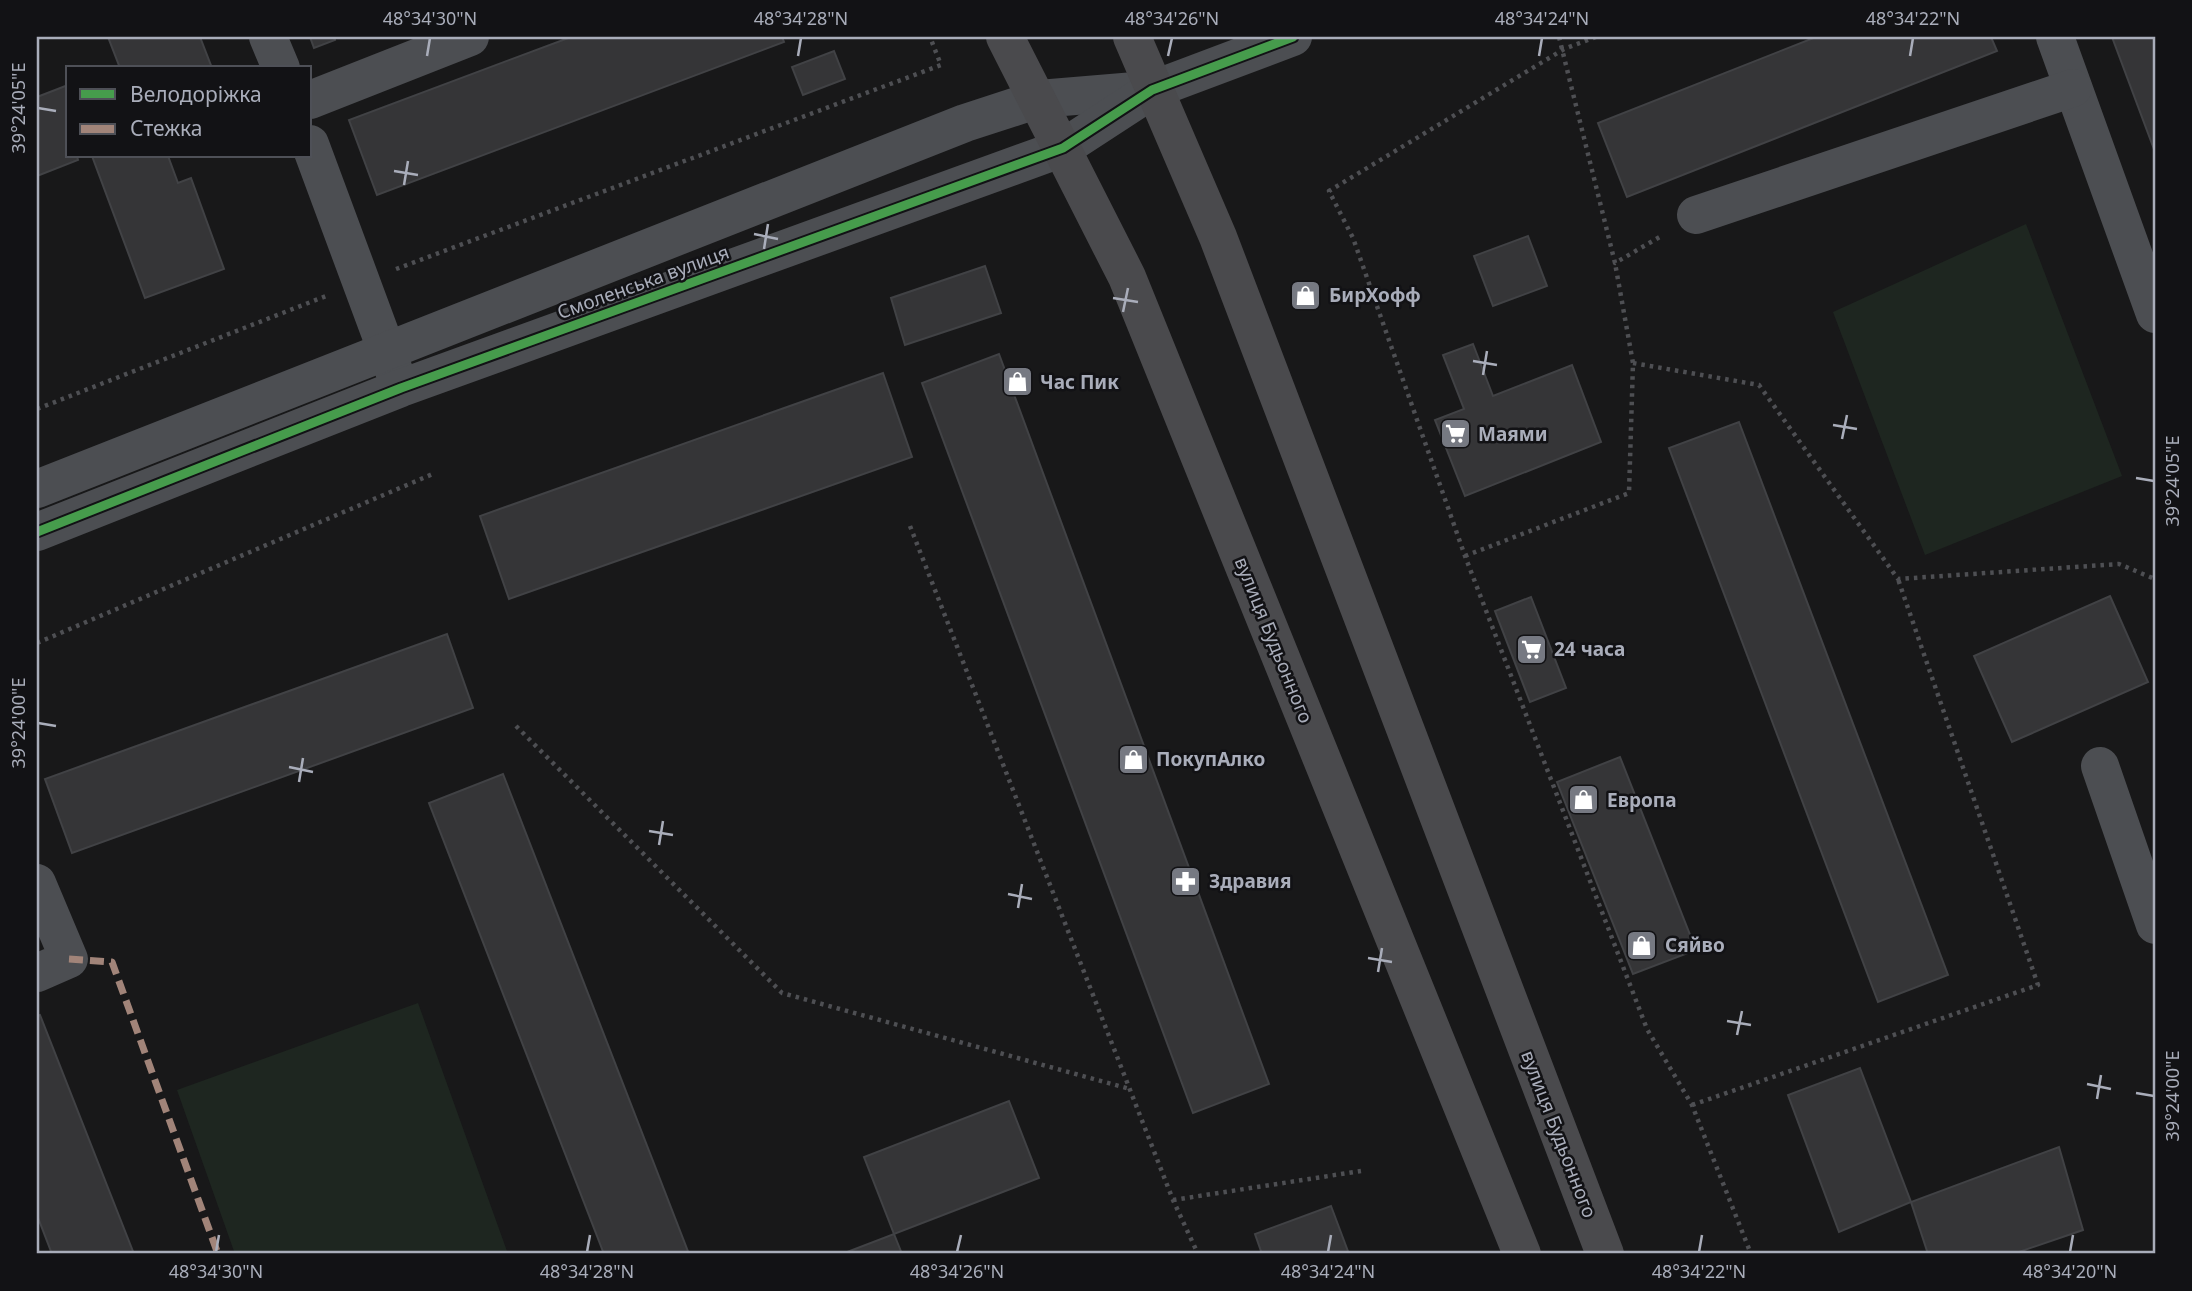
<svg xmlns="http://www.w3.org/2000/svg" width="2192" height="1291" viewBox="0 0 2192 1291" font-family="'Noto Sans',sans-serif">
<style>
.green{fill:#1e2620}
.building{fill:#353537;stroke:#414245;stroke-width:2}
.lines{fill:none;stroke-linecap:round;stroke-linejoin:round}
.path{stroke:#4e4f53;stroke-width:4.5;stroke-dasharray:3.5 5;stroke-linecap:butt}
.minor{stroke:#4c4e52;stroke-width:38}
.major{stroke:#4a4a4d;stroke-width:38}
.quiet{stroke:#a18479;stroke-width:7;stroke-dasharray:14 7;stroke-linecap:butt}
.cycleway-casing{stroke:#121215;stroke-width:13}
.cycleway{stroke:#469c4c;stroke-width:9}
.ticks{fill:none;stroke:#a9adba;stroke-width:2.5}
.labels{text-anchor:middle;dominant-baseline:central;stroke-width:5;stroke-linejoin:round;paint-order:stroke}
.street-label{font-size:19px;fill:#a9adba;stroke:#121215}
.poi-label{font-size:19px;font-weight:bold;fill:#a9adba;stroke:#121215;text-anchor:start}
.neatline{fill:none;stroke:#a9adba;stroke-width:2.5}
.ticks-label{font-size:18px;text-anchor:middle;fill:#a9adba}
</style>
<rect width="100%" height="100%" fill="#181819"/>
<g class="green">
<polygon points="2026,224 2122,476 1925,555 1833,312"/>
<polygon points="418,1003 508,1254 235,1254 177,1090"/>
</g>
<g class="building">
<polygon points="108,37 200,37 212,68 120,68"/>
<polygon points="310,37 334,37 335,40 314,48"/>
<polygon points="571,37 782,37 784,42 377,195 349,120"/>
<polygon points="1816,37 1991,37 1997,51 1627,197 1598,123"/>
<polygon points="2112,37 2155,37 2155,152"/>
<polygon points="834,51 845,79 803,95 792,67"/>
<polygon points="68,85 68,156 77,156 78,160 37,176 37,97"/>
<polygon points="92,156 168,156 178,183 191,178 224,269 145,298"/>
<polygon points="1528,236 1547,286 1493,306 1474,256"/>
<polygon points="985,266 1001,313 905,345 891,298"/>
<polygon points="1473,344 1493,396 1572,365 1601,442 1465,496 1435,420 1464,409 1443,355"/>
<polygon points="999,354 1269,1084 1193,1113 922,383"/>
<polygon points="883,373 912,457 509,599 480,516"/>
<polygon points="1739,422 1948,975 1878,1002 1669,448"/>
<polygon points="2110,596 2148,682 2012,742 1974,656"/>
<polygon points="1531,597 1566,688 1530,702 1495,611"/>
<polygon points="447,634 473,708 72,853 45,779"/>
<polygon points="1620,757 1696,950 1633,974 1557,782"/>
<polygon points="503,774 689,1254 604,1254 429,803"/>
<polygon points="40,1015 134,1254 52,1254 37,1215 37,1016"/>
<polygon points="1860,1068 1911,1202 1839,1232 1788,1095"/>
<polygon points="1009,1101 1039,1178 894,1234 864,1157"/>
<polygon points="2059,1147 2083,1230 2013,1254 1928,1254 1911,1202"/>
<polygon points="1331,1206 1349,1254 1262,1254 1255,1234"/>
<polygon points="894,1234 902,1254 842,1254"/>
</g>
<g class="lines">
<g class="path">
<polyline points="1559,37 1615,263 1663,235"/>
<polyline points="1596,37 1564,49 1329,191 1353,238 1465,556 1647,1029 1692,1105 1751,1254"/>
<polyline points="396,269 941,65 930,37"/>
<polyline points="1633,363 1759,385 1898,579 2119,564 2155,579"/>
<polyline points="37,409 326,296"/>
<polyline points="910,526 1173,1200 1198,1254"/>
<polyline points="1465,556 1629,493 1633,363 1615,263"/>
<polyline points="37,643 435,473"/>
<polyline points="516,726 782,993 1130,1089"/>
<polyline points="1692,1105 2038,985 1898,579"/>
<polyline points="1173,1200 1361,1171"/>
</g>
<g class="minor">
<polyline points="268,37 281,68"/>
<polyline points="2055,37 2155,314"/>
<polyline points="310,100 470,37"/>
<polyline points="310,144 396,376"/>
<polyline points="1696,215 2073,88"/>
<polyline points="37,489 965,123 1039,99 1147,90"/>
<polyline points="37,532 401,388 1063,148 1152,90 1293,37"/>
<polyline points="2100,766 2155,925"/>
<polyline points="37,883 69,959 37,973"/>
</g>
<g class="major">
<polyline points="1005,37 1127,277 1522,1254"/>
<polyline points="1132,37 1218,237 1605,1254"/>
</g>
<polyline class="quiet" points="69,959 112,962 218,1254"/>
<defs>
<polyline id="cycleway" points="37,532 401,388 1063,148 1152,90 1293,37"/>
</defs>
<use href="#cycleway" class="cycleway-casing"/>
<use href="#cycleway" class="cycleway"/>
</g>
<path class="ticks" d="M 427,56 L 430,38M 798,56 L 801,38M 1168,56 L 1172,38M 1539,56 L 1542,38M 1910,56 L 1913,38M 38,108 L 56,111M 394,171 L 418,175M 404,185 L 408,161M 754,234 L 778,239M 764,249 L 768,224M 1113,298 L 1138,302M 1123,312 L 1128,288M 1473,361 L 1497,365M 1483,375 L 1487,351M 1833,425 L 1857,429M 1842,439 L 1847,415M 2136,478 L 2154,481M 38,723 L 56,726M 289,767 L 313,772M 299,782 L 303,758M 649,831 L 673,835M 659,845 L 663,821M 1008,894 L 1032,899M 1018,908 L 1022,884M 1368,958 L 1392,962M 1378,972 L 1382,948M 1727,1021 L 1751,1025M 1737,1035 L 1742,1011M 2087,1084 L 2111,1089M 2136,1093 L 2154,1096M 2097,1099 L 2101,1075M 216,1252 L 219,1235M 587,1252 L 590,1235M 957,1252 L 961,1235M 1328,1252 L 1331,1235M 1699,1252 L 1702,1235M 2070,1252 L 2073,1235"/>
<defs>
<symbol id="shop-square" viewBox="-11 -11 22 22"><rect x="-9" y="-9" width="18" height="18" rx="4" fill="#767982" stroke="#121215"/><path d="M-5-2.5h2.3a2.7 3.5 0 0 1 5.4 0H5L5.5 6h-11ZM-1.5-2.5h3a1.5 2.3 0 0 0-3 0Z" fill="#fff"/></symbol>
<symbol id="supermarket-square" viewBox="-11 -11 22 22"><rect x="-9" y="-9" width="18" height="18" rx="4" fill="#767982" stroke="#121215"/><path d="M-6-5.5h2.5l.6 2H6L4.5 2H-2.5L-4.4-4H-6ZM-1.5 3.2a1.3 1.3 0 1 0 .1 0ZM3 3.2a1.3 1.3 0 1 0 .1 0Z" fill="#fff"/></symbol>
<symbol id="pharmacy-square" viewBox="-11 -11 22 22"><rect x="-9" y="-9" width="18" height="18" rx="4" fill="#767982" stroke="#121215"/><path d="M-2-6h4v4h4v4h-4v4h-4v-4h-4v-4h4Z" fill="#fff"/></symbol>
</defs>
<g fill-rule="evenodd">
<use href="#shop-square" x="1288" y="278" width="35" height="35"/>
<use href="#shop-square" x="1000" y="364" width="35" height="35"/>
<use href="#supermarket-square" x="1438" y="416" width="35" height="35"/>
<use href="#supermarket-square" x="1514" y="632" width="35" height="35"/>
<use href="#shop-square" x="1116" y="742" width="35" height="35"/>
<use href="#shop-square" x="1566" y="782" width="35" height="35"/>
<use href="#pharmacy-square" x="1168" y="864" width="35" height="35"/>
<use href="#shop-square" x="1624" y="928" width="35" height="35"/>
</g>
<g class="labels">
<g class="street-label">
<text transform="translate(643 282) rotate(-20)">Смоленська вулиця</text>
<text transform="translate(1274 640) rotate(68)">вулиця Будьонного</text>
<text transform="translate(1559 1134) rotate(69)">вулиця Будьонного</text>
</g>
<g class="poi-label">
<text x="1329" y="295">БирХофф</text>
<text x="1040" y="382">Час Пик</text>
<text x="1478" y="434">Маями</text>
<text x="1554" y="649">24 часа</text>
<text x="1156" y="759">ПокупАлко</text>
<text x="1607" y="800">Европа</text>
<text x="1209" y="881">Здравия</text>
<text x="1665" y="945">Сяйво</text>
</g>
</g>
<rect width="2192" height="1291" fill="none" stroke="#121215" stroke-width="77"/>
<rect x="66" y="66" width="245" height="91" fill="#121215" stroke="#4e5057" stroke-width="2"/>
<rect x="80" y="89" width="35" height="10" fill="#469c4c" stroke="#4e5057" stroke-width="2"/>
<text x="130" y="102" font-size="21" fill="#a9adba">Велодоріжка</text>
<rect x="80" y="124" width="35" height="10" fill="#a18479" stroke="#4e5057" stroke-width="2"/>
<text x="130" y="136" font-size="21" fill="#a9adba">Стежка</text>
<rect x="38" y="38" width="2116" height="1214" class="neatline"/>
<g class="ticks-label">
<text x="430" y="25">48°34'30"N</text>
<text x="801" y="25">48°34'28"N</text>
<text x="1172" y="25">48°34'26"N</text>
<text x="1542" y="25">48°34'24"N</text>
<text x="1913" y="25">48°34'22"N</text>
<text transform="translate(19 108) rotate(-90)" y="6">39°24'05"E</text>
<text transform="translate(2173 481) rotate(-90)" y="6">39°24'05"E</text>
<text transform="translate(19 723) rotate(-90)" y="6">39°24'00"E</text>
<text transform="translate(2173 1096) rotate(-90)" y="6">39°24'00"E</text>
<text x="216" y="1278">48°34'30"N</text>
<text x="587" y="1278">48°34'28"N</text>
<text x="957" y="1278">48°34'26"N</text>
<text x="1328" y="1278">48°34'24"N</text>
<text x="1699" y="1278">48°34'22"N</text>
<text x="2070" y="1278">48°34'20"N</text>
</g>
</svg>
